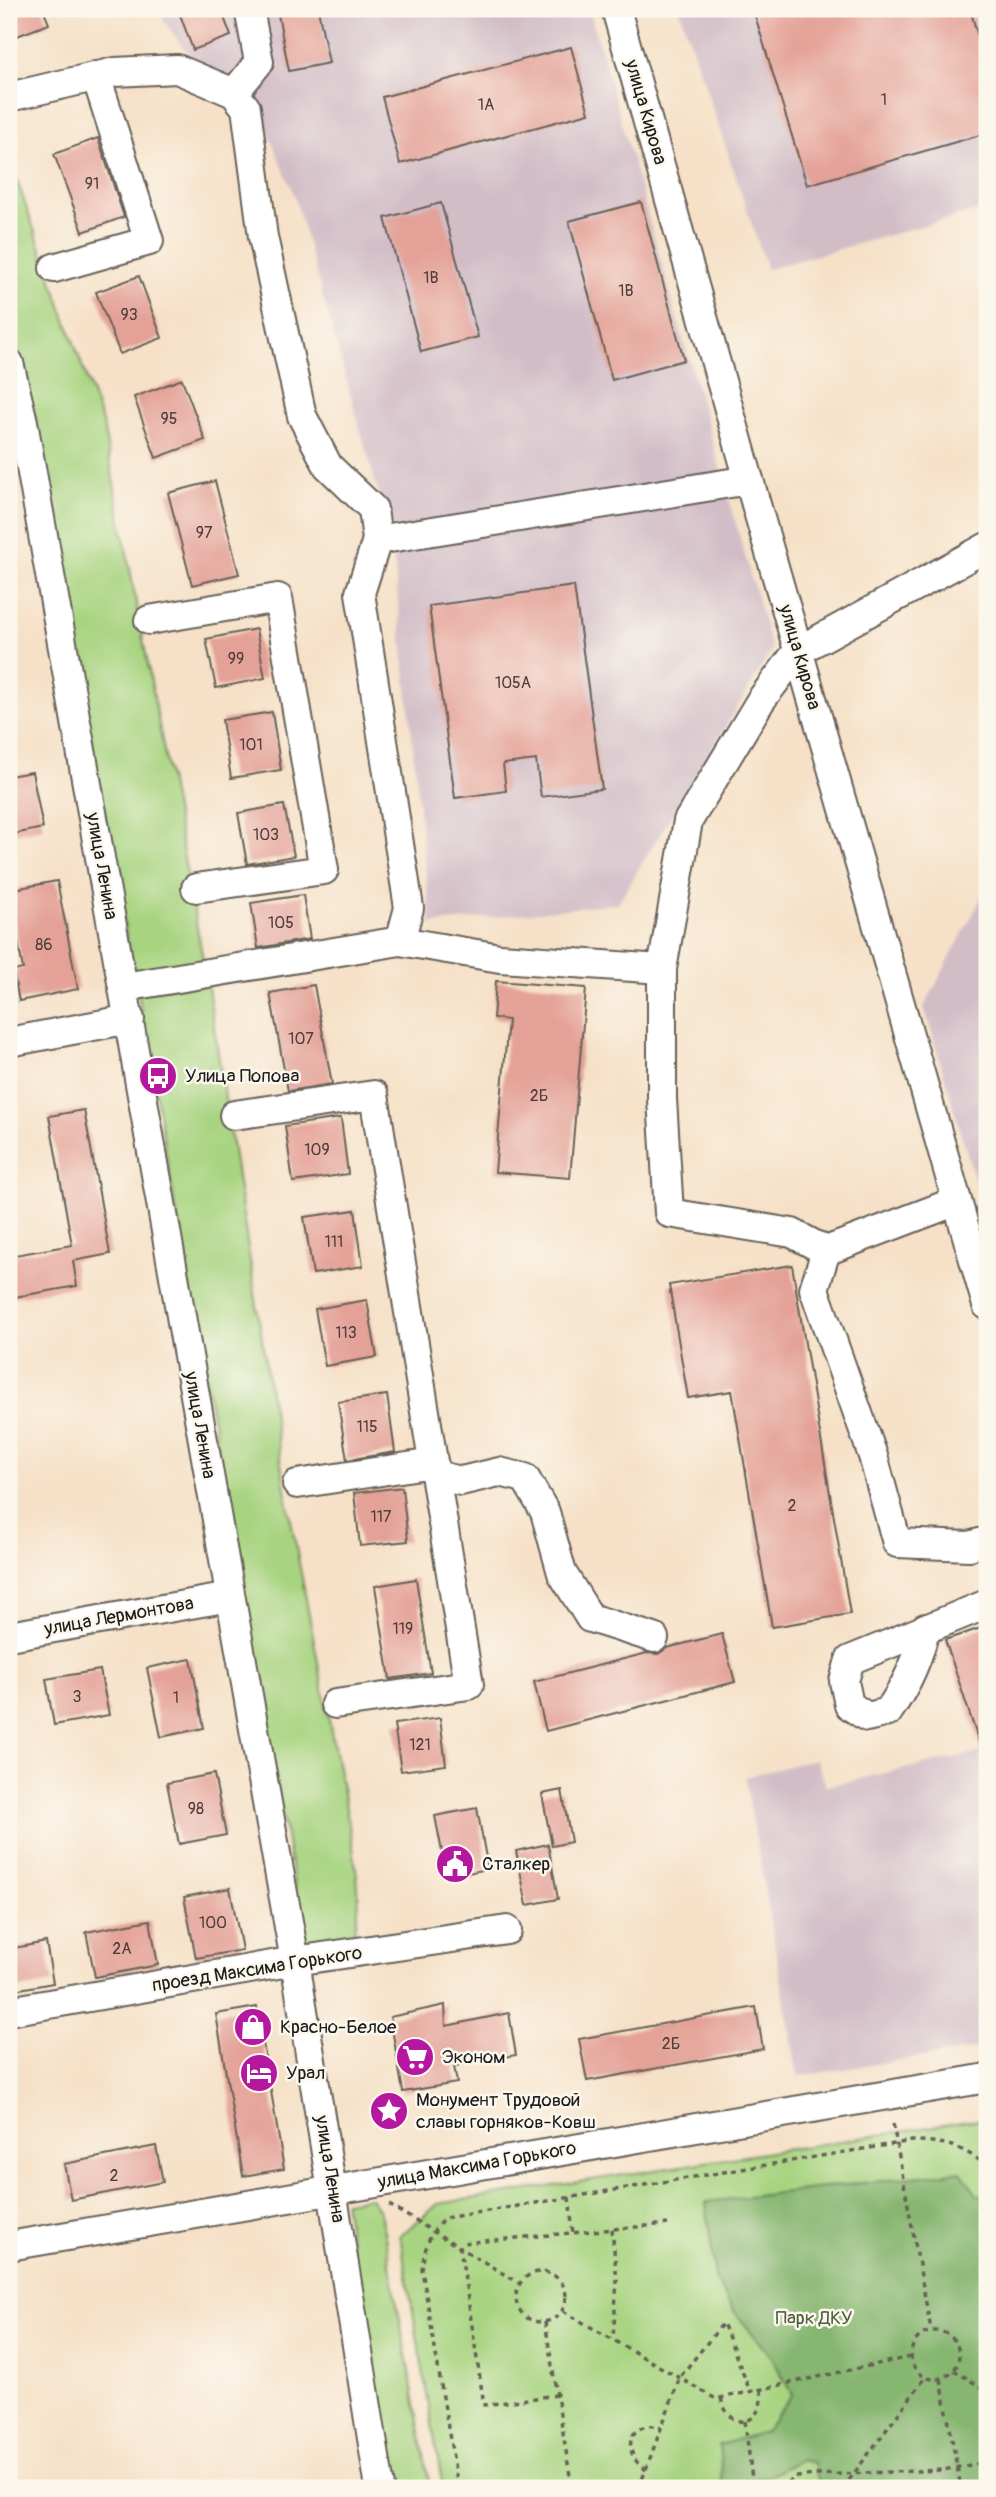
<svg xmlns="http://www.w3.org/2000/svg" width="996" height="2497" viewBox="0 0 996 2497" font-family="Pangolin,sans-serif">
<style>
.industrial{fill:#d2bdc7}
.green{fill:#a8d481;stroke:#62784e;stroke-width:2}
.forest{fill:#86b66f;stroke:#516946;stroke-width:2}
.building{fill:#e4a197}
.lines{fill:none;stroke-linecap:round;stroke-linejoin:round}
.minor-casing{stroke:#686158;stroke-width:32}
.path{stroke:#686158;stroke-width:3.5;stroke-dasharray:5 5;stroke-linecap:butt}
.minor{stroke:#fff;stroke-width:28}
.labels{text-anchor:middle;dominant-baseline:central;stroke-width:5;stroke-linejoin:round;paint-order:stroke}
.number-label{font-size:16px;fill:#4e3d3b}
.street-label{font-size:19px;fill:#1c1c1c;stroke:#fbf7ec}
.poi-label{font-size:19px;fill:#1c1c1c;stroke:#fbf7ec;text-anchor:start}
.park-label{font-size:19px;fill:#4d5c3f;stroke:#fbf7ec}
</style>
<rect width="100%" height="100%" fill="#fbf7ec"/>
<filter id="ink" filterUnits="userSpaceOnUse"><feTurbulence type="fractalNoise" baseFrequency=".0143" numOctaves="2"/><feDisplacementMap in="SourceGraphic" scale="14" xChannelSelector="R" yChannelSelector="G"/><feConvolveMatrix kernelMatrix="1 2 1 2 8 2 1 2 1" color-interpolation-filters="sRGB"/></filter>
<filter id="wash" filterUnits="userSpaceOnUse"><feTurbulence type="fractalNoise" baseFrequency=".00686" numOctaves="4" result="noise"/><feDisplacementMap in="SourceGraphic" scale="28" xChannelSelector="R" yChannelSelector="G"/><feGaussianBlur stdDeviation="1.57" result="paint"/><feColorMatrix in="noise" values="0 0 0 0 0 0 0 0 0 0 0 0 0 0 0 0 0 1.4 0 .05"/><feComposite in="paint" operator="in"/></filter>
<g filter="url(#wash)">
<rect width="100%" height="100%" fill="#f6e1c8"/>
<g class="industrial">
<polygon points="165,9 589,9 772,650 618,903 431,924 392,541 294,195 254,98 198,66 162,19"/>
<polygon points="679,9 987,9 987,208 767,269"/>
<polygon points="987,887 987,1221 924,1007"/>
<polygon points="987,1751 987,2047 798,2076 745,1777 816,1759 826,1786"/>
</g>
<g class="green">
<polygon points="9,158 103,425 204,965 134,979 35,419 9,312"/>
<path d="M 207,981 L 285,1489 L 353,1846 C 357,1880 365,1910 349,1943 L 328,1948 L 305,1945 L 138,993 Z"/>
<polygon points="987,2118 987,2488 443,2488 400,2236 438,2204"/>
<polygon points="370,2198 379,2210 384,2231 430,2488 390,2488 344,2202"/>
</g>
<polygon class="forest" points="961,2171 977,2195 987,2195 987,2488 820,2488 814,2463 800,2460 769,2476 723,2488 719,2445 764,2432 792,2395 772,2357 733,2310 715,2278 706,2202"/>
<g id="blocks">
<g class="building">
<polygon points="9,9 43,9 49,24 9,39"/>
<polygon points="178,9 221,9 231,36 193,50"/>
<polygon points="277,9 318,9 329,63 289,71"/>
<polygon points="753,9 970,9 987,68 987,133 807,185"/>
<polygon points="571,47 589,113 400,164 382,97"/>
<polygon points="98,138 124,217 83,232 54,154"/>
<polygon points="641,202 684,360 612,380 569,221"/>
<polygon points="441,203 478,337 421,352 385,218"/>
<polygon points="139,276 162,338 120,354 96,292"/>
<polygon points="182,379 205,440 156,458 134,397"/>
<polygon points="215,481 239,574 192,585 168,493"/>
<polygon points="574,586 602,789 541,797 536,760 503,764 506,791 455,798 429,606"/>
<polygon points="256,629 265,678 216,688 206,639"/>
<polygon points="272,712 281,770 231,778 222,720"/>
<polygon points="32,772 43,828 9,835 9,776"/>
<polygon points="284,805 294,856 247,864 238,813"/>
<polygon points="57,881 78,989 19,1001 13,971 23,969 14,921 9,922 9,890"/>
<polygon points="303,895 310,939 258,948 251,903"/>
<polygon points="496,981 586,988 570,1178 495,1172 508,1020 493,1018"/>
<polygon points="314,985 332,1084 288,1091 270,993"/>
<polygon points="84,1110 110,1254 73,1261 77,1286 9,1298 9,1256 72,1245 49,1116"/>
<polygon points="341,1118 348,1174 293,1182 285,1126"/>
<polygon points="355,1210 363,1266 313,1274 304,1217"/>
<polygon points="792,1265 850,1614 772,1627 732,1391 688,1398 669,1285"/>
<polygon points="367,1300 377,1357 325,1366 315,1309"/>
<polygon points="387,1395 395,1452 347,1460 338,1402"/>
<polygon points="402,1487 408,1541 360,1546 354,1493"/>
<polygon points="416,1579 431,1673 390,1679 375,1586"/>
<polygon points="987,1626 987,1757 984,1757 945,1640"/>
<polygon points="722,1634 735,1682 546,1731 534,1682 647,1653 658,1654 667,1648"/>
<polygon points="191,1659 204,1728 161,1737 147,1668"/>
<polygon points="100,1670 109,1715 54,1725 46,1679"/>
<polygon points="440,1718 446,1765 401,1771 394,1724"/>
<polygon points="214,1774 226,1835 179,1844 167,1783"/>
<polygon points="562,1790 571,1842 552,1846 542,1794"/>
<polygon points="477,1808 488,1869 447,1877 435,1816"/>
<polygon points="548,1844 558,1899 527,1905 516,1851"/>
<polygon points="230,1888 242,1950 196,1958 184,1897"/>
<polygon points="150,1920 158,1965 95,1977 86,1932"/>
<polygon points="46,1942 53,1983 9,1991 9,1949"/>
<polygon points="445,2005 446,2026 509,2013 516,2055 454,2066 457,2083 403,2092 390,2017"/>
<polygon points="257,2007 284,2169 243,2176 216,2014"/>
<polygon points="756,2007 763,2049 587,2081 579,2039"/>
<polygon points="156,2146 163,2182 71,2200 64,2164"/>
</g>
</g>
</g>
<g filter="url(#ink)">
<use href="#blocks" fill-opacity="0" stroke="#686158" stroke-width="2"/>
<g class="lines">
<defs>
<g id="minor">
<polyline points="616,9 749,480 987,1305"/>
<polyline points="234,93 259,62 249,9"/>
<polyline points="9,97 115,72 177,69 234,93 246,108 263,237 302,416 328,466 373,509 377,540"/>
<polyline points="54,268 149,241 96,76"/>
<polyline points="9,363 23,422 295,1961 380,2488"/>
<polyline points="149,620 278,598 324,870 196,888"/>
<polyline points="400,941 409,908 360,593 377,540 749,480"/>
<polyline points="662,969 662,1099 669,1213 792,1233 826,1251 814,1289 873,1456 897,1543 969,1546 987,1541"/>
<polyline points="124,987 400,941 500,958 662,969 688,821 761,700 798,651 987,547"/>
<polyline points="9,1042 130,1019"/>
<polyline points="234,1115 374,1095 469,1685 335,1704"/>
<polyline points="826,1251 957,1201"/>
<polyline points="435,1475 461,1481 499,1472 525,1478 545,1512 562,1573 590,1618 654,1638"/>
<polyline points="297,1484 433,1463"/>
<path d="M 925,1628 C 919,1660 906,1686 888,1712 L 867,1717 L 849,1705 L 844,1681 L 850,1660 L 987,1604"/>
<polyline points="9,1636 230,1597"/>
<polyline points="9,2011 295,1961 507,1930"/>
<polyline points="9,2246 987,2078"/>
</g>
</defs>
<use href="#minor" class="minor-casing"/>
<g class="path">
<polyline points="893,2124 931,2330"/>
<polyline points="569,2197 573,2233"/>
<polyline points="389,2205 519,2283"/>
<polyline points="612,2229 617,2281 613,2339"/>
<circle cx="541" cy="2297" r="25"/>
<polyline points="563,2311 716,2399 910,2357"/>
<polyline points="545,2322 572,2488"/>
<circle cx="935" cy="2355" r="24"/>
<polyline points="954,2370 987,2391"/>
<polyline points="941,2379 961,2488"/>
<polyline points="557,2395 484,2405 460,2247 463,2243 668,2224"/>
<path d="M 721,2398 C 730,2434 765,2426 761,2389"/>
<polyline points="745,2421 753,2488"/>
<path d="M 646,2470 C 620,2453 628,2419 661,2427"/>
<path d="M 458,2488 L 422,2270 C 424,2249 429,2233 445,2218 L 912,2141 C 944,2141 962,2146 987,2166"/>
<polyline points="639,2488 680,2377 723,2323 750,2391"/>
<polyline points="779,2488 797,2477 814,2475 943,2470 987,2462"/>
<polyline points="843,2488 925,2378"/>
</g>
<use href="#minor" class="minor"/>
</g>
</g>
<defs>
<symbol id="bus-disc" viewBox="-11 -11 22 22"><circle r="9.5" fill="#b5179e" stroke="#fbf7ec"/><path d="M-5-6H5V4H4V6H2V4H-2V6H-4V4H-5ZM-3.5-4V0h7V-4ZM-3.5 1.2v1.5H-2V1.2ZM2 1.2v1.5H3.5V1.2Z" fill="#fff"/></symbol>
<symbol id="civic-disc" viewBox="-11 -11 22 22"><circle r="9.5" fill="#b5179e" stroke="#fbf7ec"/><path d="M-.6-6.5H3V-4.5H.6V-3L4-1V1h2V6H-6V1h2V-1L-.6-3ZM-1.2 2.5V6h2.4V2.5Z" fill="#fff"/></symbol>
<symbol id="shop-disc" viewBox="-11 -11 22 22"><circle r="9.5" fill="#b5179e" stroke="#fbf7ec"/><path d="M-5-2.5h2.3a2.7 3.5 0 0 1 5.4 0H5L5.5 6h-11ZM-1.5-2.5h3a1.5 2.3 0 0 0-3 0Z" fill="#fff"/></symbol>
<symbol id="supermarket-disc" viewBox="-11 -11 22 22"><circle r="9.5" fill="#b5179e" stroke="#fbf7ec"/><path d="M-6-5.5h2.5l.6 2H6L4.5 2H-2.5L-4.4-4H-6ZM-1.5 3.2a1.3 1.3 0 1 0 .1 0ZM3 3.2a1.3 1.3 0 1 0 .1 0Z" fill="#fff"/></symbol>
<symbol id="hotel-disc" viewBox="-11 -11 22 22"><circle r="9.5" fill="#b5179e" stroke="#fbf7ec"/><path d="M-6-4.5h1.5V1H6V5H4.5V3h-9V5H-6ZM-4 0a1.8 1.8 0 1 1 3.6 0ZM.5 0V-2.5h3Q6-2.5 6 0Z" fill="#fff"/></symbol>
<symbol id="sight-disc" viewBox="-11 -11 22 22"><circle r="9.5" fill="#b5179e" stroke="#fbf7ec"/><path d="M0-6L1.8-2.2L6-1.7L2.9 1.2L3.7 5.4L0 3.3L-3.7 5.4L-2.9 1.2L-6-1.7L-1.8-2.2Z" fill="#fff"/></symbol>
</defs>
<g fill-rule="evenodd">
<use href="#bus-disc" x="136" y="1054" width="44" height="44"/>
<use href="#civic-disc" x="433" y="1842" width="44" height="44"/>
<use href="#shop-disc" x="231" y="2005" width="44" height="44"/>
<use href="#supermarket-disc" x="393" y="2035" width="44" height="44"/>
<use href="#hotel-disc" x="237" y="2051" width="44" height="44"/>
<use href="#sight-disc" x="367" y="2089" width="44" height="44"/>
</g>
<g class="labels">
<g class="number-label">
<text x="884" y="100">1</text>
<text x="486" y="105">1А</text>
<text x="92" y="184">91</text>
<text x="431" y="278">1В</text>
<text x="626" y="291">1В</text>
<text x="129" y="315">93</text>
<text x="169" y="419">95</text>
<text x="204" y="533">97</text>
<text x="236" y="659">99</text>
<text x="513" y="683">105А</text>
<text x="251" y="745">101</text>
<text x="266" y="835">103</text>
<text x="281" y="923">105</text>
<text x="44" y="945">86</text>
<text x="301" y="1039">107</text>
<text x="539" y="1096">2Б</text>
<text x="317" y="1150">109</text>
<text x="334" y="1242">111</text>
<text x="346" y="1333">113</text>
<text x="367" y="1427">115</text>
<text x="792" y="1506">2</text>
<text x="381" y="1517">117</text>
<text x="403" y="1629">119</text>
<text x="77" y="1697">3</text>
<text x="176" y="1698">1</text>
<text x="420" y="1745">121</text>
<text x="196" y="1809">98</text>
<text x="213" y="1923">100</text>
<text x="122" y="1949">2А</text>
<text x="671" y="2044">2Б</text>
<text x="114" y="2176">2</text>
</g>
<g class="street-label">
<text transform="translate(646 112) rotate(74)">улица Кирова</text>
<text transform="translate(800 657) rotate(74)">улица Кирова</text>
<text transform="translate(102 866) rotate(80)">улица Ленина</text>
<text transform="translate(200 1425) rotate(80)">улица Ленина</text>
<text transform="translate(119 1616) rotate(-10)">улица Лермонтова</text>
<text transform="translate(257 1969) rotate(-9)">проезд Максима Горького</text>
<text transform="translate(477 2165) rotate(-10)">улица Максима Горького</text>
<text transform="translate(330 2169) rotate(81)">улица Ленина</text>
</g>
<g class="poi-label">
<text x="185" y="1076">Улица Попова</text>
<text x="482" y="1864">Сталкер</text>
<text x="280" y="2027">Красно-Белое</text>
<text x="442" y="2057">Эконом</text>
<text x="286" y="2073">Урал</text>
<text x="416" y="2100">Монумент Трудовой<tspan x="416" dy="22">славы горняков-Ковш</tspan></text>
</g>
<g class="park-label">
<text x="814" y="2318">Парк ДКУ</text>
</g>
</g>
<rect width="996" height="2497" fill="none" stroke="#fbf7ec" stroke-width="35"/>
</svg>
